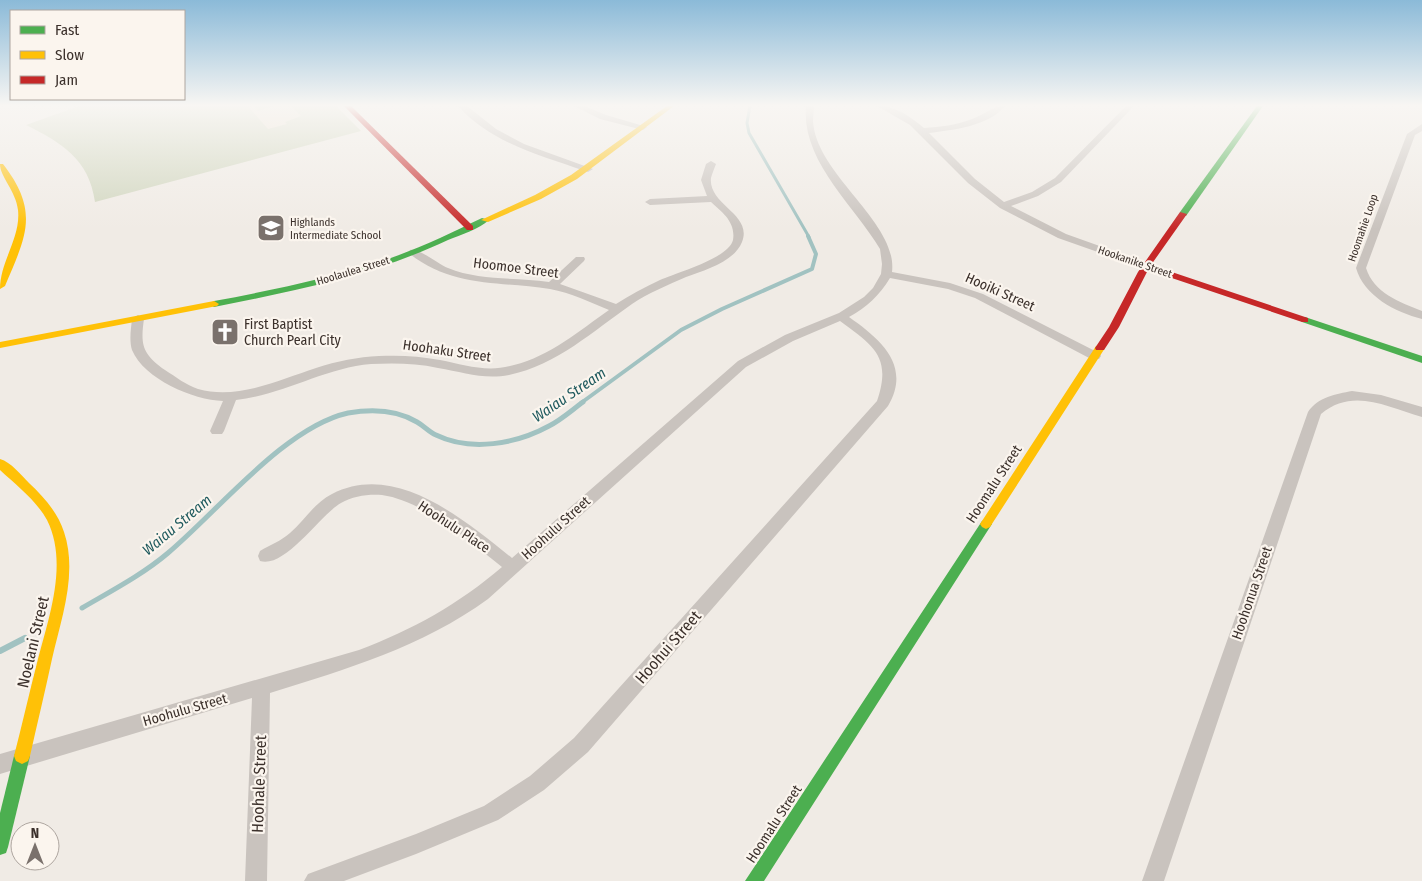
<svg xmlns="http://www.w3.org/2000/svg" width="1422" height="881" viewBox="0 0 1422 881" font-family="'Fira Sans Condensed',sans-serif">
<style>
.green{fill:#d1d6bf}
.plaza{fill:#eee3d5}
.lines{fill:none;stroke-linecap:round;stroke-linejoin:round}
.stream-far3{stroke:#a1c2c1;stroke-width:3}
.stream-far2{stroke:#a1c2c1;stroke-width:4}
.stream-far1{stroke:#a1c2c1;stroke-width:5}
.stream{stroke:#a1c2c1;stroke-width:6}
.street{fill:#c9c3be;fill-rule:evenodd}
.fast{fill:#4caf50;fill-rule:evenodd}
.slow{fill:#ffc107;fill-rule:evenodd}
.jam{fill:#c62828;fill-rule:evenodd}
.labels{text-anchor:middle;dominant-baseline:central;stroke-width:4.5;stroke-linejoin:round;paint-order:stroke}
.far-poi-label{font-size:11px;fill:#3b302b;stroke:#fbf5ee;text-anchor:start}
.far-street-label{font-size:11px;fill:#3b302b;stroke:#fbf5ee}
.street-label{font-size:14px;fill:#3b302b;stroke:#fbf5ee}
.poi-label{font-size:14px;fill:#3b302b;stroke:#fbf5ee;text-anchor:start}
.water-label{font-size:15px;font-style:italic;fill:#1f5a5e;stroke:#fbf5ee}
.near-street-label{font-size:16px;fill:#3b302b;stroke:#fbf5ee}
</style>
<rect width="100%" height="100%" fill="#f0ebe5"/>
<path class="green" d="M 79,106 L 336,106 L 361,131 L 95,202 C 89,159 62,143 26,125 Z"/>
<polygon class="plaza" points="248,106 262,106 255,107 258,111 274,106 291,106 301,116 285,122 287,124 268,129"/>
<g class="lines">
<polyline class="stream-far3" points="750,106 747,123 749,133 809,237"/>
<polyline class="stream-far2" points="581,403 681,330 722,309 812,269 816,254 808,236"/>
<path class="stream-far1" d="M 82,608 C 111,591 142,575 168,553 C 218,511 285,427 348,413 C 371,409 397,410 417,422 C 424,426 429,432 436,435 C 471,452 516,444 549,426 C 561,420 572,410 583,402"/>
<polyline class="stream" points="0,651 25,638"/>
<g class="street">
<path d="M 458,106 L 467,106 L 496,129 L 524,144 L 593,169 L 588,172 L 585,171 C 540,155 491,143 458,106 Z"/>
<polygon points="574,106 584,106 606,115 647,127 643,130 600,119"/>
<path d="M 806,106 L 814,106 C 814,111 813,116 813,121 C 816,175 898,222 892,272 L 950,283 L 983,294 L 1099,353 L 1101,356 L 1099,359 L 1091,359 L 975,298 L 948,289 L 890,278 C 879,296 867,307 849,317 C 880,339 912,365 888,406 L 588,752 L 544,790 L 498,820 L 416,854 L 344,881 L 304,881 L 308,874 L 416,834 L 484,806 L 530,776 L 574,738 L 877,401 C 892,357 874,346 840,321 L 793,341 L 746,367 L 488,599 C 422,647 347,669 270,693 L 267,881 L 245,881 L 252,698 L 0,774 L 0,754 L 359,650 C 412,630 459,604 502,567 C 469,541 424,501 382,495 C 368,494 353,496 341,503 C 321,514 285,569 260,561 L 258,556 L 260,551 C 270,545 281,541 290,533 C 304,521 314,503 332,494 C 396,461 464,520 512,558 L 738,361 L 785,335 L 839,313 L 864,297 L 873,288 L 881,274 L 882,264 L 880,249 C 854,205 801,161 806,106 Z"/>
<path d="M 877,106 C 895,105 911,117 924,128 C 940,127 957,125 972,119 C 984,115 992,106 1005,106 C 989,126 953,130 929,133 L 975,179 L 1004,202 L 1032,192 L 1055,178 L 1126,106 L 1134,106 L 1061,182 L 1038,196 L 1011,206 L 1066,234 L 1150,264 L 1151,266 L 1146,269 L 1058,238 L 1000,208 L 968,183 L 910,125 Z"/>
<path d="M 1422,124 L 1422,131 L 1415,135 L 1366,268 C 1374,293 1399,302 1422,311 L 1422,319 C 1395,312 1364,296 1356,268 L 1407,134 Z"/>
<path d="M 711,161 L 716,164 C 714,169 712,174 711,178 C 708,205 753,214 742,242 C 734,262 705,270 686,277 C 668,285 648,293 632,304 C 593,331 557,365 509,375 C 484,380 463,372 438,368 C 416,363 393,363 371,364 C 324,368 283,395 236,400 L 224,431 L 222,434 L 212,434 L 210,431 L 223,401 C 193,400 144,379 132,350 C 129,340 131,329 132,319 L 138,315 L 144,319 C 140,346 143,354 165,370 C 176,377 186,385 198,389 C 238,400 279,380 316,368 C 337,361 358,357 379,356 C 399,355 420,356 440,360 C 465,365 488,373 514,365 C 550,356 579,331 609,310 C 590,302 571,293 550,289 C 500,281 453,288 410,254 L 409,252 L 410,250 C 419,248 438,264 448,268 C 479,281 516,277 549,282 L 576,257 L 584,257 L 585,259 L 584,261 L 560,284 L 616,304 C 630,295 645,287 660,280 C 676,273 729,258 733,240 C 736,222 722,212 711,202 L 650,205 L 645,202 L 650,199 L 707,196 L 701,180 L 706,164 Z"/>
<path d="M 1352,391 L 1381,395 L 1422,407 L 1422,417 C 1387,407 1353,387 1321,414 L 1164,881 L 1142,881 L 1308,412 C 1318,397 1336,394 1352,391 Z"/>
</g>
<g class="fast">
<polygon points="1257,106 1263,106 1186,216 1180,216 1180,212"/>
<path d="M 482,218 L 489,220 C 479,229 461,235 448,240 C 374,275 294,291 214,307 L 209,304 L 214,301 C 273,290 331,278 388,259 C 420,248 451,233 482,218 Z"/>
<polygon points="1305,317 1422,356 1422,363 1302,322 1300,320"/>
<polygon points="986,519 990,521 992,524 990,527 764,881 745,881 982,521"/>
<polygon points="22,748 28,751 30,756 8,847 6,853 0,855 0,813 14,756 16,751"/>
</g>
<g class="slow">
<polygon points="667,106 674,106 577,179 541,199 488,222 481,220 535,195 571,175"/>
<path d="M 0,164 L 3,164 C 40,212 26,236 5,286 L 0,289 C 0,261 21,238 18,210 C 16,191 0,177 0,164 Z"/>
<polygon points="214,301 219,304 217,306 0,348 0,342"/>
<polygon points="1100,345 1105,348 990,527 986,529 982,527 980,524 982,521 1096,346"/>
<path d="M 0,459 C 11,462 21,475 29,483 C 44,497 58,513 64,532 C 78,574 61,619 52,659 C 45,692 37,724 30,756 L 28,761 L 22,764 L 16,761 L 14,756 C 22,725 29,694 37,663 C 48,619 69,564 47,520 C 36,500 16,485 0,470 Z"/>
</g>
<g class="jam">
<polygon points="344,106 351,106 473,226 473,230 467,230"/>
<polygon points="1180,212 1187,214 1151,265 1308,318 1308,322 1302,322 1148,270 1119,327 1104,350 1096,350 1095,348 1109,327 1138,272"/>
</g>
</g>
<linearGradient id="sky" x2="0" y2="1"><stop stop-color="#8bbad8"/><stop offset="0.46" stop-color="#f8f6f3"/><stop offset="1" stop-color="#f8f6f3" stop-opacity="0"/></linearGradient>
<rect width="1422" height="229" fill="url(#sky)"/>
<defs>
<symbol id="school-square" viewBox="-11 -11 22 22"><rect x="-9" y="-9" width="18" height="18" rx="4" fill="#7a716c" stroke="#fbf5ee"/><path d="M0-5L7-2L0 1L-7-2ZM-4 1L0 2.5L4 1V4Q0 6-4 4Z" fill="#fff"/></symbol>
<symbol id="church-square" viewBox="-11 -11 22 22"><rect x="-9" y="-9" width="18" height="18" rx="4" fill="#7a716c" stroke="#fbf5ee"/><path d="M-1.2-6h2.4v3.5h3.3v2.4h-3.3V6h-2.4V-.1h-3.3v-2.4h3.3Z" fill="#fff"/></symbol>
</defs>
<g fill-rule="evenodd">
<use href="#school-square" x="255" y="212" width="32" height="32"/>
<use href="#church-square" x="209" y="316" width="32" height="32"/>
</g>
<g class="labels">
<g class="far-poi-label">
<text x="290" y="222">Highlands<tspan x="290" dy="13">Intermediate School</tspan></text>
</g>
<g class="far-street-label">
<text transform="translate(1363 228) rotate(-71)">Hoomahie Loop</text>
<text transform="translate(1135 262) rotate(19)">Hookanike Street</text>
<text transform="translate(353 271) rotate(-17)">Hoolaulea Street</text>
</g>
<g class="street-label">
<text transform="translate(516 268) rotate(7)">Hoomoe Street</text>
<text transform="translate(1000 292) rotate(24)">Hooiki Street</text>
<text transform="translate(447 351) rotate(8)">Hoohaku Street</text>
<text transform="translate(994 484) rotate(-57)">Hoomalu Street</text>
<text transform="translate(454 527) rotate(33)">Hoohulu Place</text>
<text transform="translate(556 528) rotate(-42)">Hoohulu Street</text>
<text transform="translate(1252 593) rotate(-71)">Hoohonua Street</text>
<text transform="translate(185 710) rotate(-16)">Hoohulu Street</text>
<text transform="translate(774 824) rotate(-57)">Hoomalu Street</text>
</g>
<g class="poi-label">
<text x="244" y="324">First Baptist<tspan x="244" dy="16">Church Pearl City</tspan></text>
</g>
<g class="water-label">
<text transform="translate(569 395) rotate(-34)">Waiau Stream</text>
<text transform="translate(177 525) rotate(-40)">Waiau Stream</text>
</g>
<g class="near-street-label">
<text transform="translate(33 642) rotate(-77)">Noelani Street</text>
<text transform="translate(668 647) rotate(-49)">Hoohui Street</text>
<text transform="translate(259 784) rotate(-88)">Hoohale Street</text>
</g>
</g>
<rect x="10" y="10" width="175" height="90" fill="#fbf5ee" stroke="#aea6a0"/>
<rect x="20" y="26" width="25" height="8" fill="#4caf50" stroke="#aea6a0"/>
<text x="55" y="35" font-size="15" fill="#3b302b">Fast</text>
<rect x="20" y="51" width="25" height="8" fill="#ffc107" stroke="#aea6a0"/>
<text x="55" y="60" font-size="15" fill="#3b302b">Slow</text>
<rect x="20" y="76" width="25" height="8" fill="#c62828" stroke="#aea6a0"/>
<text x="55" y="85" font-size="15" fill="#3b302b">Jam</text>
<g transform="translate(35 846)"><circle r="24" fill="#fbf5ee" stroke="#aea6a0"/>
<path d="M0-4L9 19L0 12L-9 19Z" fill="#7a716c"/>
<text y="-8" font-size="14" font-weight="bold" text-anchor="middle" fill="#3b302b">N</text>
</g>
</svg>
